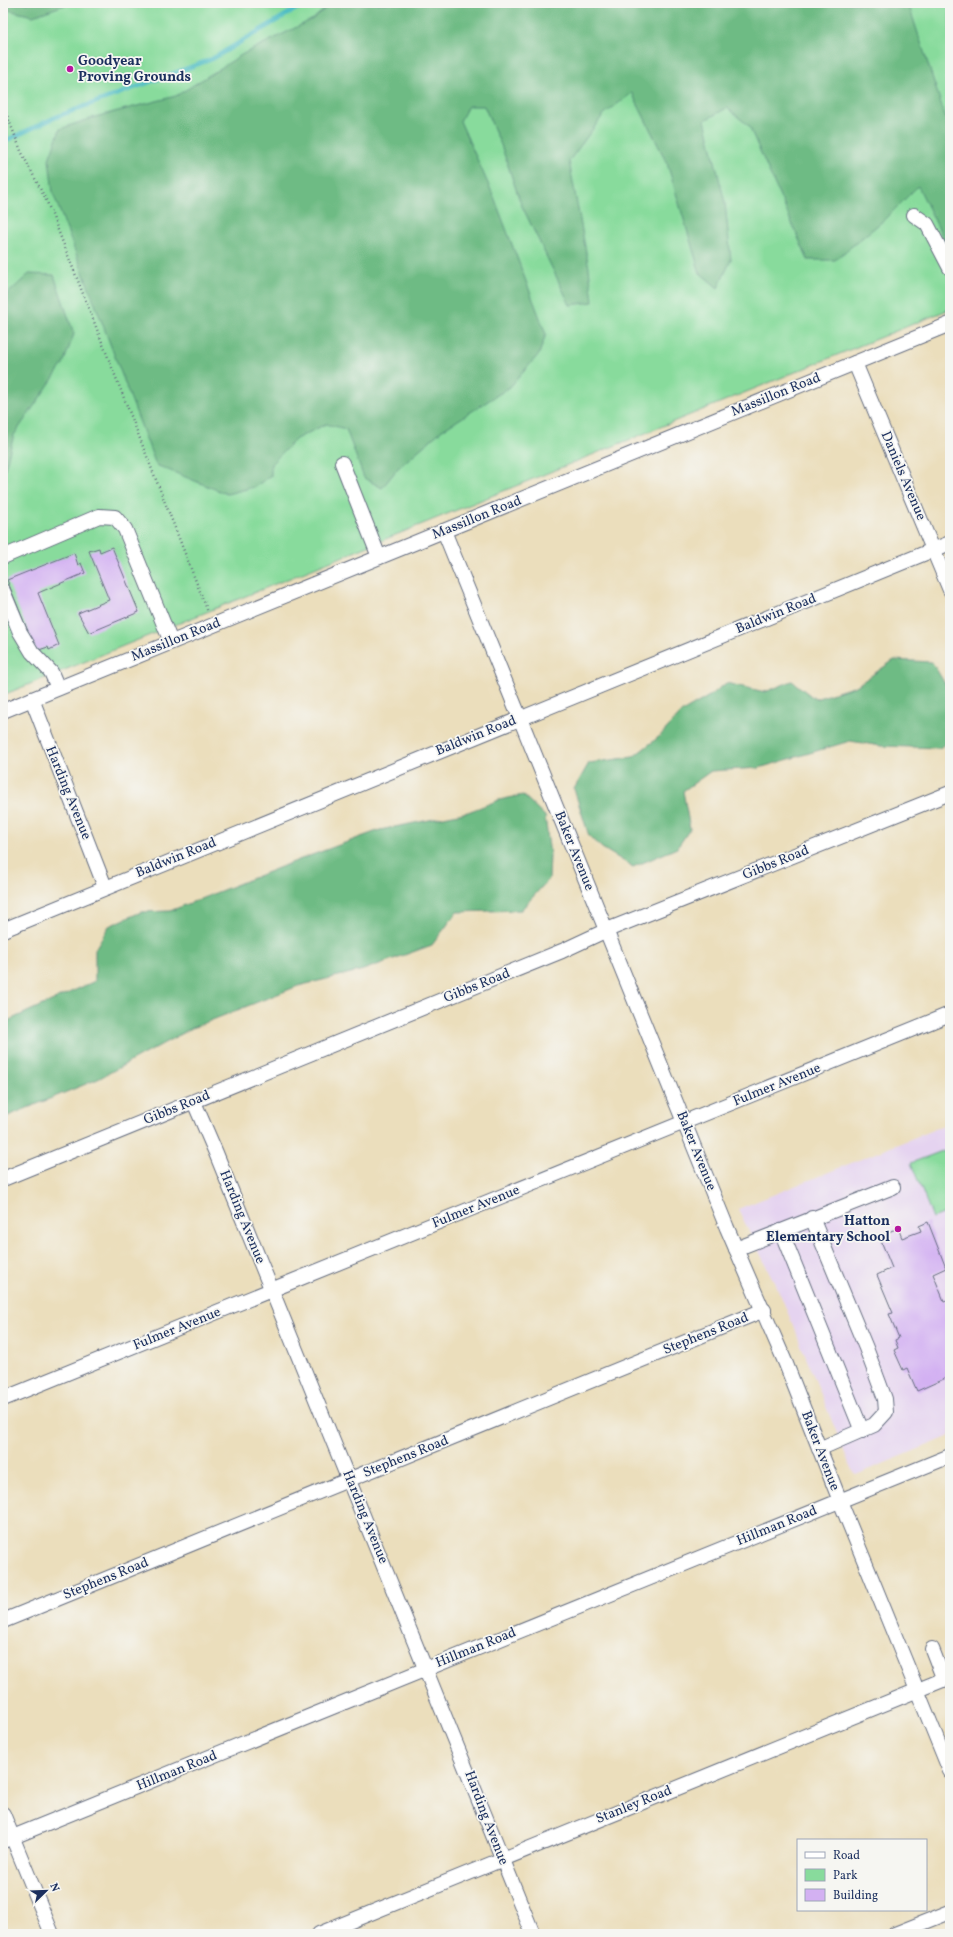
<svg xmlns="http://www.w3.org/2000/svg" width="953" height="1937" viewBox="0 0 953 1937" font-family="Vollkorn,serif">
<style>
.built{fill:#e5d3f0}
.green{fill:#88db9c;stroke:#52857d}
.forest{fill:#6ebb84;stroke:#447571}
.lines{fill:none;stroke-linecap:round;stroke-linejoin:round}
.stream{stroke:#4fbdc5;stroke-width:4.5}
.building{fill:#d3b1f2}
.minor-casing{stroke:#646c7f;stroke-width:16}
.path{stroke:#646c7f;stroke-width:2.5;stroke-dasharray:1 3;stroke-linecap:butt}
.minor{stroke:#fff;stroke-width:14}
.poi-dot{fill:#b5179e;stroke:#f6f6f2;stroke-width:1.5}
.labels{text-anchor:middle;dominant-baseline:central;stroke-width:3.5;stroke-linejoin:round;paint-order:stroke}
.poi-label{font-size:14px;font-weight:bold;fill:#1b2f5e;stroke:#f6f6f2;text-anchor:start}
.street-label{font-size:14px;fill:#1b2f5e;stroke:#f6f6f2}
</style>
<rect width="100%" height="100%" fill="#f6f6f2"/>
<filter id="ink" filterUnits="userSpaceOnUse"><feTurbulence type="fractalNoise" baseFrequency=".025" numOctaves="2"/><feDisplacementMap in="SourceGraphic" scale="8" xChannelSelector="R" yChannelSelector="G"/><feConvolveMatrix kernelMatrix="1 2 1 2 8 2 1 2 1" color-interpolation-filters="sRGB"/></filter>
<filter id="wash" filterUnits="userSpaceOnUse"><feTurbulence type="fractalNoise" baseFrequency=".012" numOctaves="4" result="noise"/><feDisplacementMap in="SourceGraphic" scale="16" xChannelSelector="R" yChannelSelector="G"/><feGaussianBlur stdDeviation="0.9" result="paint"/><feColorMatrix in="noise" values="0 0 0 0 0 0 0 0 0 0 0 0 0 0 0 0 0 1.4 0 .05"/><feComposite in="paint" operator="in"/></filter>
<g filter="url(#wash)">
<rect width="100%" height="100%" fill="#ebdebc"/>
<polygon class="built" points="950,1123 950,1436 856,1475 851,1468 781,1296 738,1209"/>
<g class="green">
<polygon points="3,3 950,3 950,309 3,695"/>
<polygon points="950,1148 950,1211 933,1218 911,1163"/>
</g>
<g class="forest">
<polygon points="3,3 70,3 33,16 8,10"/>
<polygon points="332,3 908,3 950,131 950,252 918,186 884,220 835,260 808,260 749,126 727,108 705,120 725,203 731,260 718,288 700,273 667,163 632,93 604,114 569,161 589,268 593,302 570,305 521,204 501,145 484,106 468,106 460,121 494,197 546,334 539,354 510,387 441,431 398,468 382,488 364,478 346,429 326,424 296,439 271,464 271,476 254,487 227,494 156,465 53,193 49,159 60,129 95,117 176,96 243,54 313,19"/>
<polygon points="29,274 54,275 74,334 63,364 14,435 3,476 3,298"/>
<polygon points="894,660 932,662 950,692 950,739 940,748 881,746 850,741 759,768 711,771 683,791 690,829 677,848 633,867 602,848 589,836 574,789 589,763 633,757 660,736 682,712 711,695 726,683 765,692 792,681 815,699 856,686"/>
<polygon points="523,795 545,816 550,855 549,879 521,910 457,912 432,945 363,970 298,986 192,1028 98,1079 3,1118 3,1023 95,981 95,949 109,926 141,912 170,911 301,859 380,830 468,812 499,800"/>
</g>
<g class="lines">
<polyline class="stream" points="3,142 56,117 212,59 306,3"/>
</g>
<g id="blocks">
<g class="building">
<polygon points="112,547 139,612 89,633 78,613 109,600 89,551 99,548 100,552"/>
<polygon points="74,553 78,565 81,563 85,573 38,593 59,645 49,650 48,647 36,651 7,580"/>
<polygon points="928,1222 946,1268 933,1274 944,1301 950,1299 950,1387 946,1378 917,1391 907,1368 903,1370 894,1350 898,1348 895,1340 899,1338 889,1314 893,1313 877,1275 892,1268 879,1236 898,1228 902,1238 921,1231 919,1226"/>
</g>
</g>
</g>
<g filter="url(#ink)">
<use href="#blocks" fill-opacity="0" stroke="#646c7f" stroke-width="1"/>
<g class="lines">
<defs>
<g id="minor">
<polyline points="914,215 927,224 950,268"/>
<polyline points="855,363 950,590"/>
<polyline points="342,463 379,557"/>
<polyline points="444,531 727,1228 786,1364 840,1501 950,1771"/>
<polyline points="3,557 99,516 115,517 125,529 171,642"/>
<polyline points="3,591 20,632 32,652 51,672 58,688"/>
<polyline points="32,699 105,887"/>
<polyline points="3,711 950,324"/>
<polyline points="3,930 950,543"/>
<polyline points="194,1102 216,1153 533,1934"/>
<polyline points="3,1179 562,951 607,930 950,793"/>
<polyline points="812,1218 866,1348 885,1399 886,1412 874,1425 819,1449"/>
<polyline points="781,1231 862,1431"/>
<polyline points="736,1249 893,1187"/>
<polyline points="3,1399 950,1014"/>
<polyline points="3,1621 764,1310"/>
<polyline points="932,1649 944,1680"/>
<polyline points="3,1814 52,1934"/>
<polyline points="3,1841 950,1456"/>
<polyline points="319,1934 950,1677"/>
<polyline points="895,1934 950,1912"/>
</g>
</defs>
<use href="#minor" class="minor-casing"/>
<polyline class="path" points="3,105 21,151 47,202 208,612"/>
<use href="#minor" class="minor"/>
</g>
</g>
<g class="poi-dot">
<circle cx="70" cy="69" r="4"/>
<circle cx="898" cy="1229" r="4"/>
</g>
<g class="labels">
<g class="poi-label">
<text x="78" y="61">Goodyear<tspan x="78" dy="16">Proving Grounds</tspan></text>
<text x="890" y="1221" text-anchor="end">Hatton<tspan x="890" dy="16">Elementary School</tspan></text>
</g>
<g class="street-label">
<text transform="translate(776 395) rotate(-22)">Massillon Road</text>
<text transform="translate(903 476) rotate(67)">Daniels Avenue</text>
<text transform="translate(477 518) rotate(-22)">Massillon Road</text>
<text transform="translate(776 614) rotate(-22)">Baldwin Road</text>
<text transform="translate(176 640) rotate(-22)">Massillon Road</text>
<text transform="translate(476 736) rotate(-22)">Baldwin Road</text>
<text transform="translate(68 793) rotate(68)">Harding Avenue</text>
<text transform="translate(574 851) rotate(68)">Baker Avenue</text>
<text transform="translate(176 858) rotate(-22)">Baldwin Road</text>
<text transform="translate(776 863) rotate(-22)">Gibbs Road</text>
<text transform="translate(477 986) rotate(-22)">Gibbs Road</text>
<text transform="translate(777 1085) rotate(-22)">Fulmer Avenue</text>
<text transform="translate(177 1108) rotate(-22)">Gibbs Road</text>
<text transform="translate(696 1151) rotate(68)">Baker Avenue</text>
<text transform="translate(476 1207) rotate(-22)">Fulmer Avenue</text>
<text transform="translate(242 1217) rotate(68)">Harding Avenue</text>
<text transform="translate(177 1329) rotate(-22)">Fulmer Avenue</text>
<text transform="translate(706 1334) rotate(-22)">Stephens Road</text>
<text transform="translate(820 1451) rotate(69)">Baker Avenue</text>
<text transform="translate(406 1457) rotate(-22)">Stephens Road</text>
<text transform="translate(365 1517) rotate(68)">Harding Avenue</text>
<text transform="translate(777 1526) rotate(-22)">Hillman Road</text>
<text transform="translate(106 1579) rotate(-22)">Stephens Road</text>
<text transform="translate(476 1648) rotate(-22)">Hillman Road</text>
<text transform="translate(177 1771) rotate(-22)">Hillman Road</text>
<text transform="translate(634 1805) rotate(-22)">Stanley Road</text>
<text transform="translate(486 1818) rotate(69)">Harding Avenue</text>
</g>
</g>
<rect width="953" height="1937" fill="none" stroke="#f6f6f2" stroke-width="16"/>
<rect x="797" y="1839" width="130" height="72" fill="#f6f6f2" stroke="#9ea6b7"/>
<rect x="805" y="1852" width="20" height="6" fill="#ffffff" stroke="#9ea6b7"/>
<text x="833" y="1859" font-size="12" fill="#1b2f5e">Road</text>
<rect x="805" y="1869" width="20" height="12" fill="#88db9c" stroke="#9ea6b7"/>
<text x="833" y="1879" font-size="12" fill="#1b2f5e">Park</text>
<rect x="805" y="1889" width="20" height="12" fill="#d3b1f2" stroke="#9ea6b7"/>
<text x="833" y="1899" font-size="12" fill="#1b2f5e">Building</text>
<g transform="translate(46 1891) rotate(67)" stroke="#f6f6f2" stroke-width="3" paint-order="stroke">
<path d="M0-3L7 15L0 10L-7 15Z" fill="#1b2f5e"/>
<text y="-6" font-size="11" font-weight="bold" text-anchor="middle" fill="#1b2f5e">N</text>
</g>
</svg>
